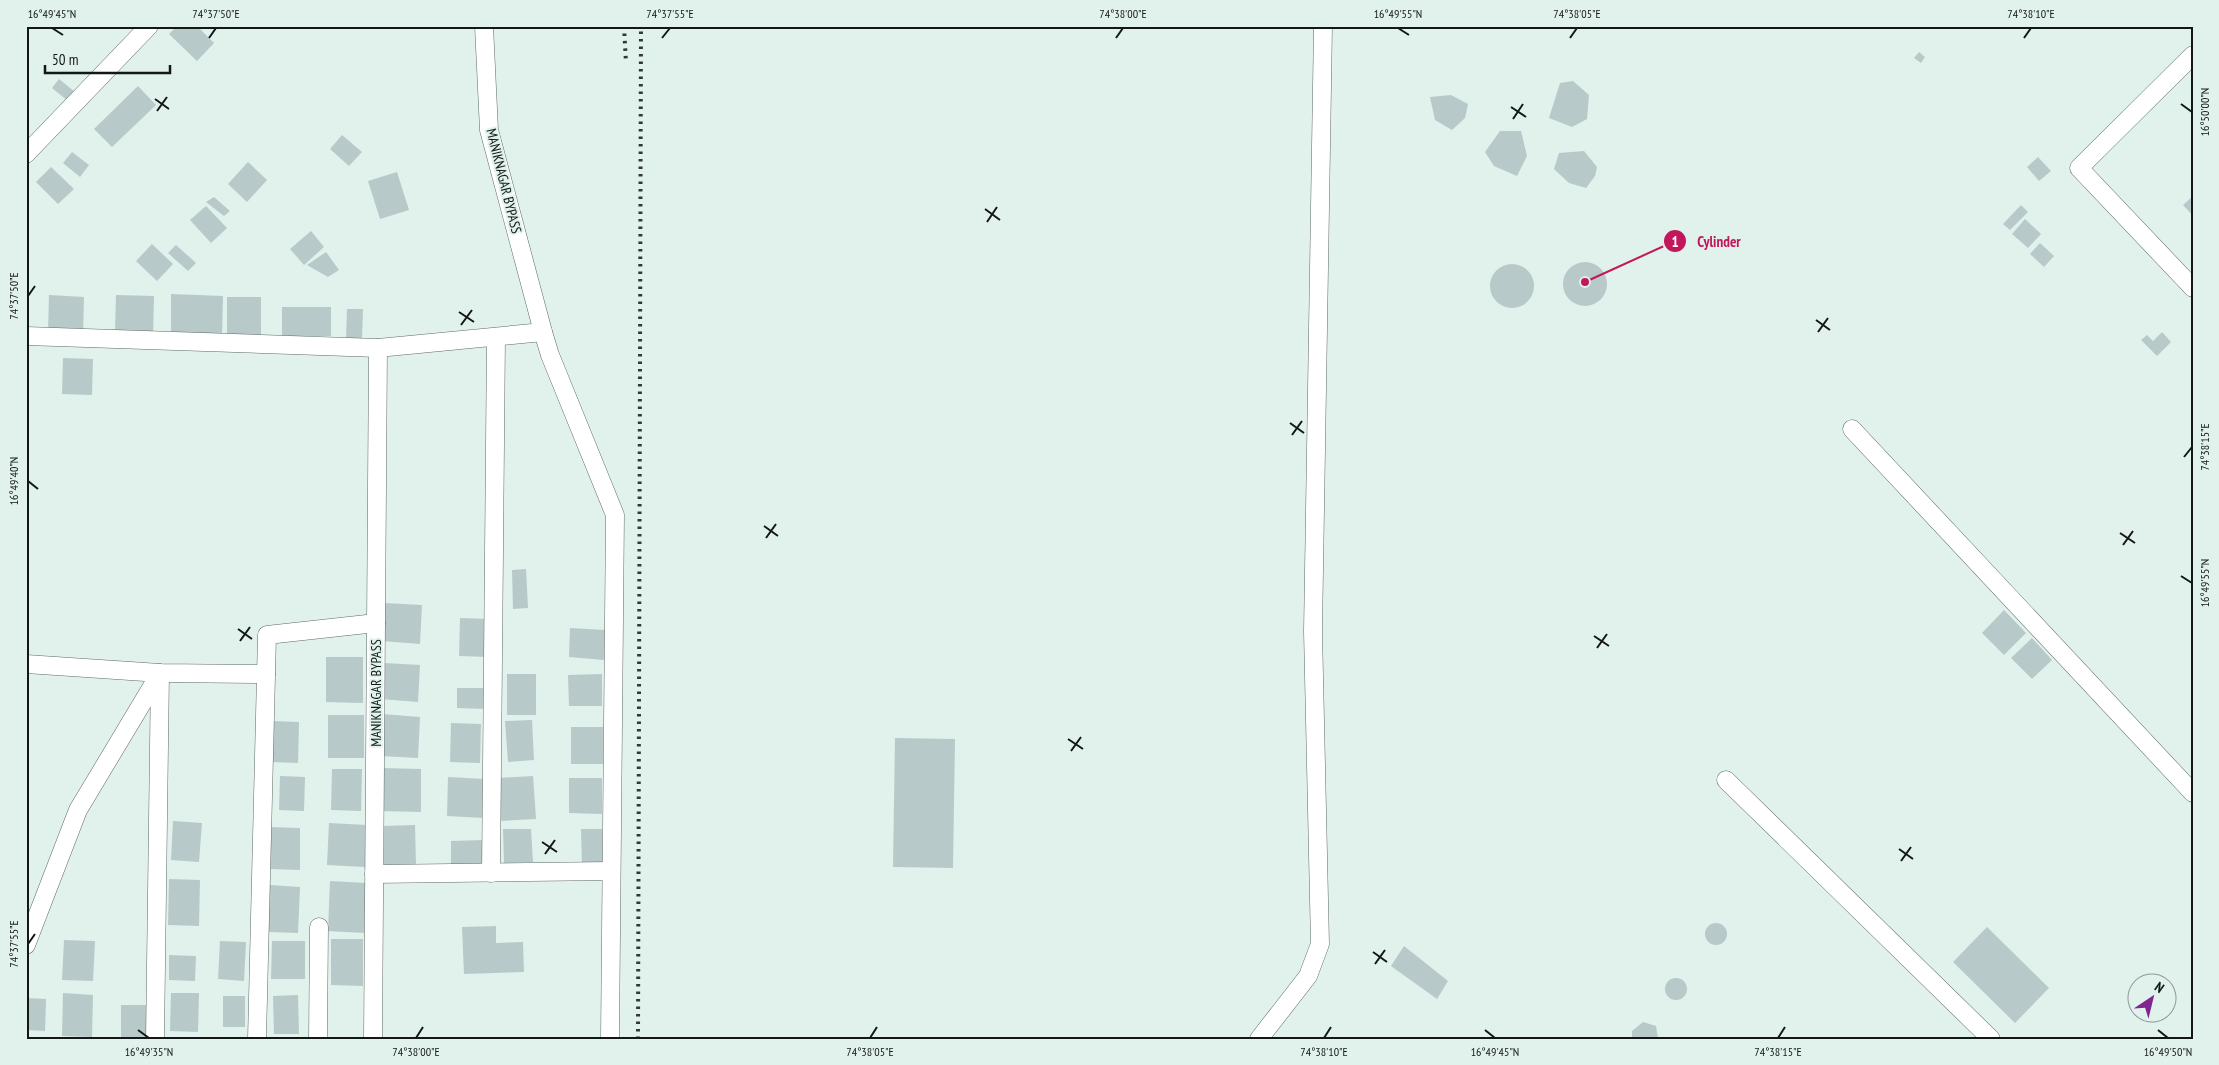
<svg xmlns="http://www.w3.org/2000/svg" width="2219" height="1065" viewBox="0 0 2219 1065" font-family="'PT Sans Narrow',sans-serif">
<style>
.building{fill:#b8c9ca}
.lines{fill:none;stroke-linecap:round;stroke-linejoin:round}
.minor-casing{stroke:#5e6c66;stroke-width:19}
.minor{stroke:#fff;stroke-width:18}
.rail{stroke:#313836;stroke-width:4;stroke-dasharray:2.5 5;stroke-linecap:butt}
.ticks{fill:none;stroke:#121816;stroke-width:2}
.labels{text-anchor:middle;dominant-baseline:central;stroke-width:4;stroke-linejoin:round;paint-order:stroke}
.street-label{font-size:14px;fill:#121816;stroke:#e1f1eb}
.leader{fill:none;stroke:#c2185b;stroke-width:2}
.callout-dot{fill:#c2185b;stroke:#e1f1eb;stroke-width:2}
.mark-label{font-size:15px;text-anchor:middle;font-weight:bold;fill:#fff}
.callout-label{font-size:15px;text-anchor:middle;font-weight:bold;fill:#c2185b;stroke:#e1f1eb;stroke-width:4;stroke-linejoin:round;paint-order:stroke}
.neatline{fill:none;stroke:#121816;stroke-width:2}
.ticks-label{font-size:12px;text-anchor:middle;fill:#121816}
</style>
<rect width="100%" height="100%" fill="#e1f1eb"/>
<g class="building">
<polygon points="177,26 197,26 214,43 197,61 169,34"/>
<polygon points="1919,52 1925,57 1921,63 1914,58"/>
<polygon points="59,79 75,92 68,101 52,88"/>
<polygon points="1573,81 1589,95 1587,119 1572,127 1549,118 1560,83"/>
<polygon points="138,86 156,105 112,147 94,129"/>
<polygon points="1451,95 1468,104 1465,118 1452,130 1435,120 1430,97"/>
<polygon points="1500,131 1521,131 1527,156 1517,176 1494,166 1485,152"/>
<polygon points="342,135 362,152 349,166 330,149"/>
<polygon points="1584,151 1597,167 1595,176 1586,188 1569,183 1554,169 1559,153"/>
<polygon points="72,152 89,165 80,177 63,163"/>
<polygon points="2038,157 2051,171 2039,181 2027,167"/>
<polygon points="248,162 267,180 247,202 228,184"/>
<polygon points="51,167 74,189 58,204 36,182"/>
<polygon points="397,172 409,210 380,219 368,181"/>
<polygon points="2193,196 2193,216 2183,205"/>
<polygon points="214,197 230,211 224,216 206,202"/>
<polygon points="2021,205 2028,212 2010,230 2003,224"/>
<polygon points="206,206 227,228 211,243 190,220"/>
<polygon points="2025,219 2041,234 2028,248 2012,234"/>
<polygon points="311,231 324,247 304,265 290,249"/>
<polygon points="2040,243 2054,256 2044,267 2030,254"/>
<polygon points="152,244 173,264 157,281 136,261"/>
<polygon points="176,245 196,263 188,271 168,253"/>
<polygon points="326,252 339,270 328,277 307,265"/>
<circle cx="1585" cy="284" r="22"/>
<circle cx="1512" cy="286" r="22"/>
<polygon points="171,294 223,296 222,336 171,334"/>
<polygon points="49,295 84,297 83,335 48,333"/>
<polygon points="116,295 154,296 153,335 115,334"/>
<polygon points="227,297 261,297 261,335 227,334"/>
<rect x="282" y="307" width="49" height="29"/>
<polygon points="347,309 363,309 362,340 346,339"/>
<polygon points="2162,332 2171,342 2157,356 2141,340 2147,335 2153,341"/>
<polygon points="63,358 93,359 92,395 62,394"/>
<polygon points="526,569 528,608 513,609 512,570"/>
<polygon points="384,603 422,605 420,644 382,641"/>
<polygon points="2004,610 2026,633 2004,655 1982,633"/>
<polygon points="460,618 489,619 488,657 459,656"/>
<polygon points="570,628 605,630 604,660 569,657"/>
<polygon points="2032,638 2052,660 2032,679 2011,658"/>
<polygon points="326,657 363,657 363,703 326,702"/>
<polygon points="384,663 420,665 418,702 381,699"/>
<rect x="507" y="674" width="29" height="41"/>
<polygon points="602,674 602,706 569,706 568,675"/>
<polygon points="457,688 485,688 485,709 457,708"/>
<polygon points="382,714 420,717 418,758 380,756"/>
<rect x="328" y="715" width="36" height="43"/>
<polygon points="532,720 534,760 508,762 505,721"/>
<polygon points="272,721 299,722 298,763 271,762"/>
<polygon points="451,723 481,724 480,763 450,762"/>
<rect x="571" y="727" width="32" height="37"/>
<polygon points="895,738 955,739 953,868 893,867"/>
<polygon points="381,768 421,769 421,812 380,811"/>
<polygon points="332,769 362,769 361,811 331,810"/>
<polygon points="280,776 305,777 304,811 279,810"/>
<polygon points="533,776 536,819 500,821 498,778"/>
<polygon points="448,777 484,779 483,818 447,816"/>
<polygon points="569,778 602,778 602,814 569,813"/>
<polygon points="173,821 202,823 199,862 171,860"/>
<polygon points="329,823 367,825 365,867 327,865"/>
<polygon points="415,825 416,866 384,866 384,826"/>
<polygon points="271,827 300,828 300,870 271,869"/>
<polygon points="503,829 531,829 533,862 504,863"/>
<polygon points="581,829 602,829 603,867 582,867"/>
<polygon points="485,840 486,866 451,867 451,841"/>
<polygon points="169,879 200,880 199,926 168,925"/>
<polygon points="330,881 366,883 364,933 328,931"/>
<polygon points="270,885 300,887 298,933 268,932"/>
<circle cx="1716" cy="934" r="11"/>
<polygon points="496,926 496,943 523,942 524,972 464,974 462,927"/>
<polygon points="1987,927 2049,988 2015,1023 1953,962"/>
<polygon points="331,939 363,939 363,986 331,985"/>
<polygon points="64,940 95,941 93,981 62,980"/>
<polygon points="220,941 246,942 244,981 218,979"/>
<polygon points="272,941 305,941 305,979 271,979"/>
<polygon points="1404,946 1448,981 1437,999 1391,966"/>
<polygon points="169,955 196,956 195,981 169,980"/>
<circle cx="1676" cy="989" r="11"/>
<polygon points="63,993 93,995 92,1037 62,1036"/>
<polygon points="171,993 199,993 198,1032 170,1031"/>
<polygon points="298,995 299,1034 274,1034 273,996"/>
<rect x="223" y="996" width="22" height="31"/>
<polygon points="26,998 46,999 45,1031 26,1030"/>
<rect x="121" y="1005" width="27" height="34"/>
<polygon points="1643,1022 1656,1026 1658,1039 1632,1039 1632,1031"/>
</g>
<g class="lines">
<defs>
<g id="minor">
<polyline points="484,26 489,130 543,332 550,355 615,515 610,1039"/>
<polyline points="2193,55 2079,168 2193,288"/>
<polyline points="26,154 149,26"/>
<polyline points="26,336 378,348 543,332"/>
<polyline points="1852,429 2193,793"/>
<polyline points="26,664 160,673 266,674"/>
<polyline points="1726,780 1991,1039"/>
<polyline points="491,873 496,337"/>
<polyline points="374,874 611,871"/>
<polyline points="26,945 78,810 159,675"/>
<polyline points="155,1039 160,673"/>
<polyline points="257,1039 267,635 376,623"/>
<polyline points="318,1039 319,927"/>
<polyline points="373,1039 378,348"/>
<polyline points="1259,1039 1308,976 1320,944 1313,631 1323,26"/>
</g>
</defs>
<use href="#minor" class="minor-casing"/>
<use href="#minor" class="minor"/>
<g class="rail">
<polyline points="624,26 626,63"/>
<polyline points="638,1039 641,26"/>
</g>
</g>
<path class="ticks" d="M 52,28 L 63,35M 1398,28 L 1409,35M 209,38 L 216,28M 662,38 L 670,28M 1116,38 L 1123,28M 1570,38 L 1577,28M 2024,38 L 2031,28M 155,99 L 169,109M 2181,104 L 2192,112M 1511,107 L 1526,117M 157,111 L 167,97M 1513,119 L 1523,104M 985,209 L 1000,220M 987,222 L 997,207M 28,296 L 35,286M 459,312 L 474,322M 1816,320 L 1830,330M 461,325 L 472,310M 1818,332 L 1828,318M 1290,423 L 1304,433M 1292,435 L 1302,421M 2184,457 L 2192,447M 28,481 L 38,489M 764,526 L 778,536M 2120,533 L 2135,543M 766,538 L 776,524M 2123,545 L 2133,531M 2181,576 L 2192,583M 238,629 L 252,639M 1594,636 L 1609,646M 240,641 L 250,627M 1597,648 L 1607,634M 1068,739 L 1083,749M 1071,751 L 1081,737M 542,842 L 557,852M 1899,849 L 1913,859M 545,854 L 555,840M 1901,861 L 1911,847M 28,944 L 35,934M 1373,952 L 1387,962M 1375,964 L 1385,950M 138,1030 L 149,1038M 1485,1030 L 1495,1038M 2158,1030 L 2168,1038M 416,1038 L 423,1027M 870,1038 L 877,1027M 1324,1038 L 1331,1027M 1778,1038 L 1785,1027"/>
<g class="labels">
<g class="street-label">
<text transform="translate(504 181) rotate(76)">MANIKNAGAR BYPASS</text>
<text transform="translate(376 693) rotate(-90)">MANIKNAGAR BYPASS</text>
</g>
</g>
<path class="leader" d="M1585 282L1675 241"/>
<g class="callout-dot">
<circle cx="1585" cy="282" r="5"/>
<circle cx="1675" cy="241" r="12"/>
</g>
<g class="mark-label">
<text x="1675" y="247">1</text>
</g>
<g class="callout-label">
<text x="1719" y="247">Cylinder</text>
</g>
<rect width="2219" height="1065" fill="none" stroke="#e1f1eb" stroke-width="55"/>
<g transform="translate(2152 998) rotate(35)"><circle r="24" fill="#e1f1eb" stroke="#8e9a96"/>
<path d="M0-4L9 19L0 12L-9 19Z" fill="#802591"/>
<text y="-8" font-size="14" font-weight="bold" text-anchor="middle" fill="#121816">N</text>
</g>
<path d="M45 65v8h125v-8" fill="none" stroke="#121816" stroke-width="2.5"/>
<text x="52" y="65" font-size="15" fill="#121816" stroke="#e1f1eb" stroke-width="4" paint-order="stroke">50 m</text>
<rect x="28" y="28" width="2164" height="1010" class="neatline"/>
<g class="ticks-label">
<text x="52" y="18">16°49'45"N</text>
<text x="216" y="18">74°37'50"E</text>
<text x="670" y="18">74°37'55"E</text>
<text x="1123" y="18">74°38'00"E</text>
<text x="1398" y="18">16°49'55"N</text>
<text x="1577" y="18">74°38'05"E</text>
<text x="2031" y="18">74°38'10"E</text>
<text transform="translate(2205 112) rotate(-90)" y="4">16°50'00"N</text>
<text transform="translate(14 296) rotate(-90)" y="4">74°37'50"E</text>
<text transform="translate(2205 447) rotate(-90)" y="4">74°38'15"E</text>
<text transform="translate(14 481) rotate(-90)" y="4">16°49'40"N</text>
<text transform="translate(2205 583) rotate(-90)" y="4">16°49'55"N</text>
<text transform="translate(14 944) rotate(-90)" y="4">74°37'55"E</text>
<text x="149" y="1056">16°49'35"N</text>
<text x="416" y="1056">74°38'00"E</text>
<text x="870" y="1056">74°38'05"E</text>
<text x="1324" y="1056">74°38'10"E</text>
<text x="1495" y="1056">16°49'45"N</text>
<text x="1778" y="1056">74°38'15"E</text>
<text x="2168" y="1056">16°49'50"N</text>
</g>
</svg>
